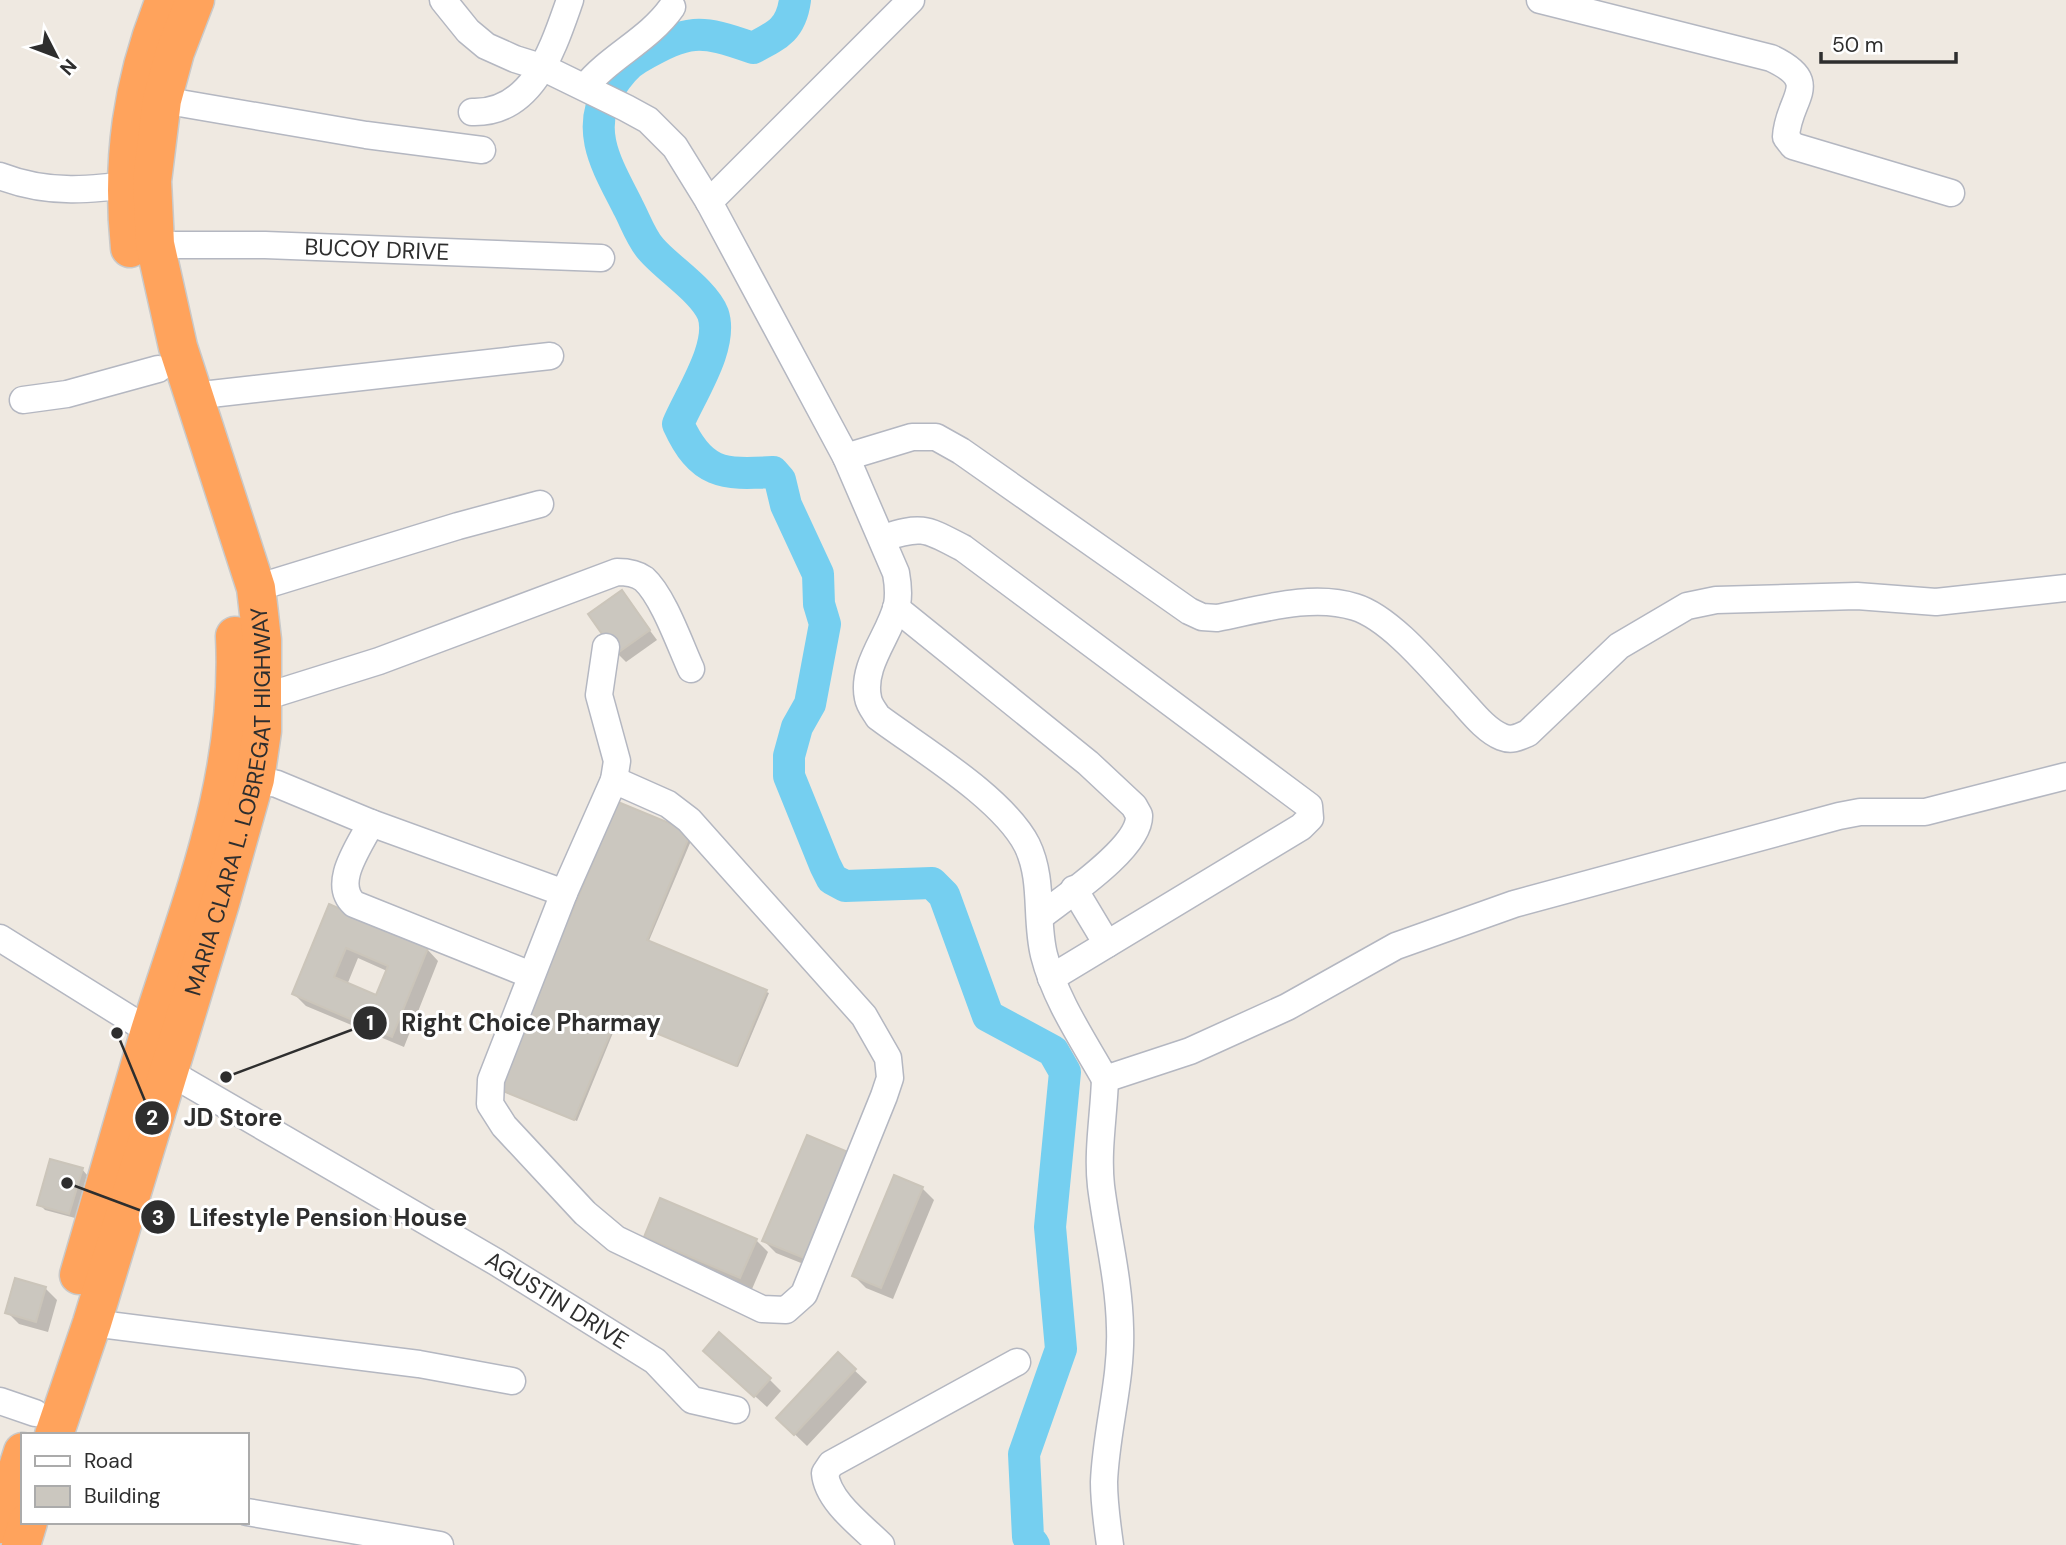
<svg xmlns="http://www.w3.org/2000/svg" width="2066" height="1545" viewBox="0 0 2066 1545" font-family="'DM Sans',sans-serif">
<style>
.shadow{fill:#0003;fill-rule:evenodd}
.lines{fill:none;stroke-linecap:round;stroke-linejoin:round}
.river{stroke:#75cff0;stroke-width:32}
.building{fill:#cbc7bf;stroke:#cbc5ba;stroke-width:2;fill-rule:evenodd}
.minor-casing{stroke:#b4b7c1;stroke-width:29}
.highway-casing{stroke:#c9c9c9;stroke-width:41}
.minor{stroke:#fff;stroke-width:26}
.highway{stroke:#ffa35c;stroke-width:38}
.labels{text-anchor:middle;dominant-baseline:central;stroke-width:6;stroke-linejoin:round;paint-order:stroke}
.street-label{font-size:23px;fill:#2e2e2e;stroke:#fff}
.leader{fill:none;stroke:#2e2e2e;stroke-width:2.5}
.callout-dot{fill:#2e2e2e;stroke:#fff;stroke-width:2.5}
.mark-label{font-size:21px;text-anchor:middle;font-weight:bold;fill:#fff}
.callout-label{font-size:24px;text-anchor:middle;font-weight:bold;fill:#2e2e2e;stroke:#fff;stroke-width:6;stroke-linejoin:round;paint-order:stroke}
</style>
<rect width="100%" height="100%" fill="#efe9e1"/>
<g class="shadow">
<polygon points="621,592 657,640 626,662 617,653"/>
<polygon points="693,836 648,943 769,993 738,1067 619,1018 577,1121 502,1091 570,921"/>
<path d="M 330,906 L 427,949 L 438,961 L 404,1047 L 306,1006 L 294,994 ZM 358,958 L 387,971 L 377,997 L 347,985 Z"/>
<polygon points="859,1166 816,1269 776,1253 764,1241"/>
<polygon points="82,1169 87,1175 75,1218 45,1210 39,1204"/>
<polygon points="922,1188 934,1200 893,1299 866,1288 854,1276"/>
<polygon points="646,1236 756,1240 768,1252 752,1289 658,1248"/>
<polygon points="45,1288 57,1300 48,1332 19,1324 7,1312"/>
<polygon points="838,1355 867,1382 807,1446 778,1418"/>
<polygon points="717,1362 769,1379 781,1391 767,1407"/>
</g>
<g class="lines">
<path class="river" d="M 795,0 C 791,29 778,35 753,48 C 699,29 689,29 638,58 C 627,64 617,77 610,88 C 584,131 608,167 628,207 C 635,220 641,238 651,249 C 667,268 704,291 713,314 C 724,346 690,395 678,424 C 701,474 722,475 773,472 L 780,480 L 786,505 L 818,574 L 819,604 L 825,624 L 810,704 L 797,727 L 789,756 L 789,776 L 825,865 L 832,879 L 845,886 L 932,883 L 944,895 L 988,1016 L 1053,1051 L 1065,1072 L 1050,1227 L 1061,1349 L 1024,1454 L 1028,1537 L 1034,1545"/>
</g>
<g class="building">
<polygon points="622,590 650,630 616,654 588,614"/>
<polygon points="618,802 691,832 647,940 767,990 736,1066 617,1017 574,1120 498,1089 565,917 569,919"/>
<path d="M 329,904 L 428,948 L 392,1037 L 292,994 ZM 346,948 L 388,966 L 376,995 L 334,977 Z"/>
<polygon points="807,1135 848,1152 804,1258 762,1241"/>
<polygon points="50,1159 83,1168 69,1214 37,1205"/>
<polygon points="894,1175 923,1187 881,1288 852,1276"/>
<polygon points="660,1198 757,1239 740,1278 644,1237"/>
<polygon points="15,1278 46,1287 36,1322 5,1313"/>
<polygon points="719,1332 771,1378 754,1397 703,1351"/>
<polygon points="838,1352 856,1369 794,1435 776,1418"/>
</g>
<g class="lines">
<defs>
<g id="minor">
<path d="M 443,0 L 468,31 L 486,46 L 515,59 L 544,68 L 626,108 L 648,120 L 675,147 L 709,202 L 846,457 L 896,573 C 898,584 899,594 897,605 C 890,635 861,665 868,698 C 869,705 875,712 878,717 C 921,749 1003,798 1027,845 C 1044,880 1035,919 1044,955 C 1055,999 1083,1040 1105,1079 L 1190,1051 L 1287,1007 L 1396,946 L 1514,904 L 1839,816 L 1860,812 L 1925,812 L 2066,776"/>
<path d="M 1540,0 L 1771,58 C 1824,83 1788,97 1786,137 L 1793,146 L 1951,193"/>
<path d="M 585,87 C 610,56 649,40 672,7"/>
<polyline points="162,100 366,135 482,150"/>
<path d="M 472,112 C 533,114 553,48 570,0"/>
<path d="M 0,176 C 49,195 92,190 143,183"/>
<polyline points="709,202 911,0"/>
<path id="s1" d="M 141,245 L 265,245 L 601,258"/>
<polyline points="193,396 550,356"/>
<polyline points="23,400 67,394 158,369"/>
<path d="M 846,457 L 912,437 L 936,437 L 961,451 L 1189,611 L 1202,617 L 1217,618 C 1259,610 1312,593 1355,607 C 1391,618 1433,670 1459,698 C 1471,711 1485,730 1502,737 C 1512,741 1519,737 1528,733 L 1619,646 L 1687,606 L 1716,600 L 1857,596 L 1936,602 L 2066,588"/>
<path d="M 883,538 C 923,525 926,529 963,548 L 1309,806 L 1310,818 L 1301,827 L 1051,978"/>
<polyline points="256,588 458,526 540,504"/>
<path d="M 896,608 L 1088,763 L 1134,806 L 1139,815 C 1141,847 1065,897 1041,916"/>
<polyline points="606,647 599,695 617,761 614,780"/>
<path d="M 264,697 L 379,661 L 617,572 C 626,572 636,573 644,579 C 663,596 680,645 691,669"/>
<polyline points="241,776 277,784 371,823 564,893"/>
<polygon points="614,780 668,804 689,820 864,1016 888,1058 890,1078 884,1096 804,1294 786,1310 762,1309 616,1239 585,1213 504,1126 490,1104 491,1080 564,893"/>
<path d="M 371,823 C 360,846 331,883 354,904 L 531,975"/>
<polyline points="1074,889 1107,944"/>
<polyline points="0,938 162,1039"/>
<path id="s2" d="M 169,1072 L 496,1262 L 655,1361 L 692,1400 L 736,1410"/>
<path d="M 1105,1079 C 1104,1114 1097,1151 1101,1186 C 1107,1234 1119,1279 1120,1328 C 1122,1380 1106,1430 1104,1482 C 1104,1503 1107,1524 1110,1545"/>
<polyline points="92,1323 419,1364 512,1381"/>
<polyline points="0,1401 35,1413"/>
<polyline points="247,1512 440,1545"/>
<path d="M 881,1545 C 862,1526 827,1501 825,1473 L 831,1464 L 1017,1362"/>
</g>
<g id="highway">
<path d="M 130,248 C 121,160 132,82 165,0"/>
<path d="M 79,1275 C 103,1195 125,1114 149,1034 C 191,900 242,781 235,636"/>
<path id="s3" d="M 54,1435 L 92,1323 L 220,903 L 255,779 L 262,731 L 262,640 L 256,588 L 178,347 L 155,244 L 152,181 L 162,100 L 175,52 L 195,0"/>
<polyline points="0,1524 23,1452"/>
<polyline points="21,1545 28,1522"/>
</g>
</defs>
<use href="#minor" class="minor-casing"/>
<use href="#highway" class="highway-casing"/>
<use href="#minor" class="minor"/>
<use href="#highway" class="highway"/>
</g>
<g class="labels">
<g class="street-label">
<text stroke="none"><textPath href="#s1" startOffset="236">BUCOY DRIVE</textPath></text>
<text stroke="none"><textPath href="#s3" startOffset="660">MARIA CLARA L. LOBREGAT HIGHWAY</textPath></text>
<text stroke="none"><textPath href="#s2" startOffset="450">AGUSTIN DRIVE</textPath></text>
</g>
</g>
<path class="leader" d="M226 1077L370 1023M117 1033L152 1118M67 1183L158 1217"/>
<g class="callout-dot">
<circle cx="226" cy="1077" r="7"/>
<circle cx="117" cy="1033" r="7"/>
<circle cx="67" cy="1183" r="7"/>
<circle cx="370" cy="1023" r="18"/>
<circle cx="152" cy="1118" r="18"/>
<circle cx="158" cy="1217" r="18"/>
</g>
<g class="mark-label">
<text x="370" y="1030">1</text>
<text x="152" y="1125">2</text>
<text x="158" y="1225">3</text>
</g>
<g class="callout-label">
<text x="531" y="1031">Right Choice Pharmay</text>
<text x="233" y="1126">JD Store</text>
<text x="328" y="1226">Lifestyle Pension House</text>
</g>
<rect x="21" y="1433" width="228" height="91" fill="#ffffff" stroke="#ababab" stroke-width="2"/>
<rect x="35" y="1456" width="35" height="10" fill="#ffffff" stroke="#ababab" stroke-width="2"/>
<text x="84" y="1468" font-size="21" fill="#2e2e2e">Road</text>
<rect x="35" y="1486" width="35" height="21" fill="#cbc7bf" stroke="#ababab" stroke-width="2"/>
<text x="84" y="1503" font-size="21" fill="#2e2e2e">Building</text>
<g transform="translate(56 56) rotate(132)" stroke="#ffffff" stroke-width="5" paint-order="stroke">
<path d="M0-5L12 26L0 18L-12 26Z" fill="#2e2e2e"/>
<text y="-10" font-size="19" font-weight="bold" text-anchor="middle" fill="#2e2e2e">N</text>
</g>
<path d="M1821 52v10h135v-10" fill="none" stroke="#2e2e2e" stroke-width="3.5"/>
<text x="1832" y="52" font-size="21" fill="#2e2e2e" stroke="#ffffff" stroke-width="5" paint-order="stroke">50 m</text>
</svg>
